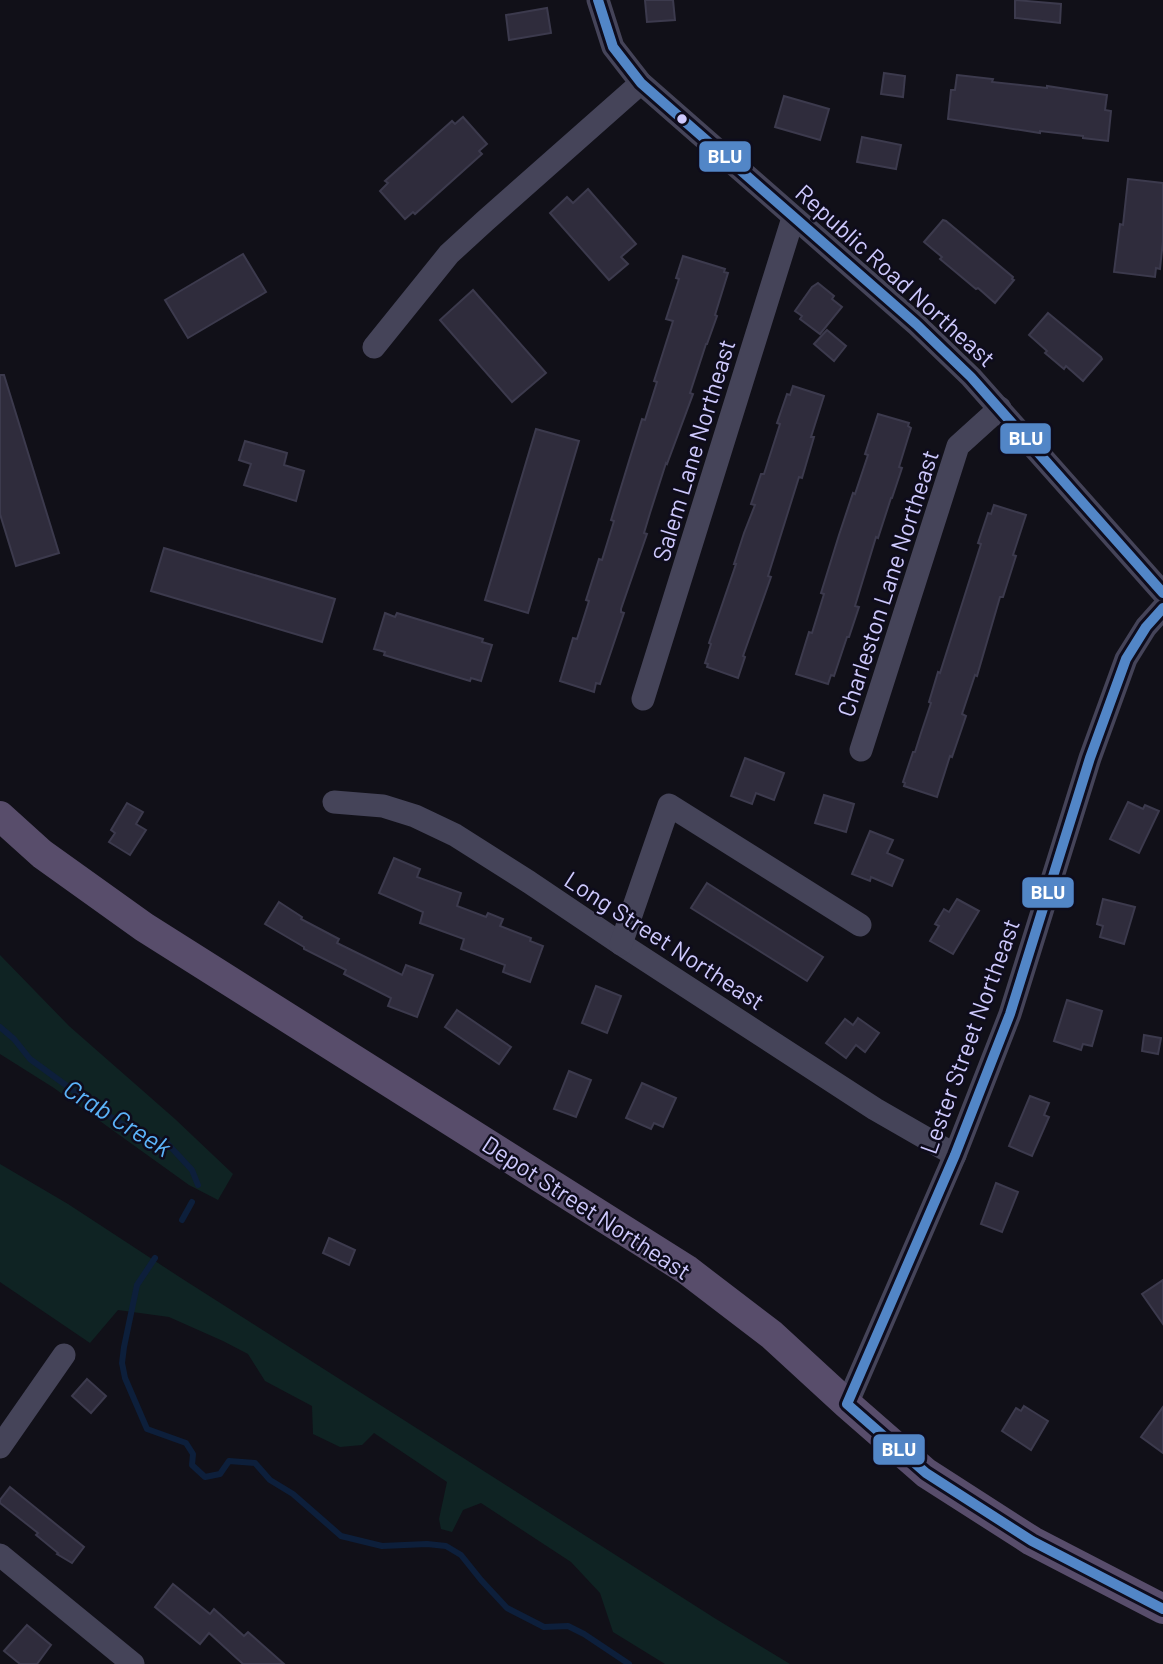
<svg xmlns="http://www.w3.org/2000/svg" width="1163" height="1664" viewBox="0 0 1163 1664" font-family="Barlow,sans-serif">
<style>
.green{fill:#0f2323}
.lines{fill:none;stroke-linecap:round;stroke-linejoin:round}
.stream{stroke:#0d1f3b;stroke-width:6}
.building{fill:#2f2c3c;stroke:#3c3a4d;stroke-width:2}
.minor{stroke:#454459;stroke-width:23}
.major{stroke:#584d6b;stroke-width:30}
.bus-1-casing{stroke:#0e0c1c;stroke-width:16}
.bus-1{stroke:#5286c7;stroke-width:10}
.bus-dot{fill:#cec9fd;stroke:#0e0c1c;stroke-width:2.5}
.labels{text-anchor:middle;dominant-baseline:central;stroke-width:5;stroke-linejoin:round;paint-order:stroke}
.street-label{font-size:24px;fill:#cec9fd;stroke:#0e0c1c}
.water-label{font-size:26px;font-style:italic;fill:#5bb3f9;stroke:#0e0c1c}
.line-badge{stroke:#0e0c1c;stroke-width:2.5}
.badge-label{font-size:19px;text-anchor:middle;font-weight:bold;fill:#fff}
</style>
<rect width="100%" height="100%" fill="#111018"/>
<g class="green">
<polygon points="0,955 69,1026 175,1119 233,1174 218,1200 189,1185 54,1088 0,1054"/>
<polygon points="0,1164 68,1204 181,1278 716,1619 790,1664 665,1664 613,1632 600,1593 571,1562 481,1503 463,1510 452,1532 441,1529 439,1519 447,1482 374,1433 362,1445 340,1447 313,1434 312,1406 265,1381 248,1354 223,1341 169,1317 118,1310 90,1343 0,1282"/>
</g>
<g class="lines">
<g class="stream">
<polyline points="0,1027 14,1039 30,1059 104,1113 140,1134 166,1142 192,1170 198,1185"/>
<polyline points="182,1220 192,1202"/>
<polyline points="155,1258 137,1285 124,1347 122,1363 125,1378 147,1429 186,1443 193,1454 192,1465 205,1477 220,1474 229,1461 255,1463 270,1480 293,1494 341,1536 382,1546 427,1544 446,1546 461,1555 481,1580 507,1608 544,1627 568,1626 584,1634 629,1664"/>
</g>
</g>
<g class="building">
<polygon points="645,0 673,0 675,20 647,22"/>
<polygon points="1015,0 1061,4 1060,23 1015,18"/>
<polygon points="547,8 551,33 509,40 506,15"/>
<polygon points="884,73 905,76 903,97 881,94"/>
<polygon points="957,75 993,79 992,82 1047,88 1047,86 1107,95 1105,110 1111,111 1108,141 1083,138 1083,136 1040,131 1040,133 948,119 951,90 955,90"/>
<polygon points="784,96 829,109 820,140 775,127"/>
<polygon points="463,117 487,144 479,151 482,154 415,214 413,212 405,219 380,191 388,183 385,181 452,121 455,124"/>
<polygon points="862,137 901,145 896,169 857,162"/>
<polygon points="1128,179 1163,183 1163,241 1160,269 1156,268 1155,277 1114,272 1120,224 1123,225"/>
<polygon points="588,189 636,244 621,257 628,264 609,280 550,213 567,197 573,203"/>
<polygon points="943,220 946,221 1013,277 1012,279 1014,280 995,303 978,288 976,289 940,259 942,257 924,242"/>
<polygon points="243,254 266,292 188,338 165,300"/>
<polygon points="683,256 725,269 724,272 728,273 715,315 717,316 707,344 706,344 690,393 693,394 667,464 666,463 650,513 644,533 647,534 621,609 621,612 624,613 600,684 596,683 594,692 560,681 573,638 577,639 589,601 586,600 599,559 602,560 614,521 611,520 629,461 642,419 645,420 657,382 654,381 673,321 666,319 679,279 676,278"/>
<polygon points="818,283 834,296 832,299 842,307 820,334 800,319 802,316 795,311 812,287"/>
<polygon points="473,290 546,373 512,402 440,320"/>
<polygon points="1048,313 1101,357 1102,359 1083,381 1066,366 1064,369 1045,353 1047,351 1029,335"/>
<polygon points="827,330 846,346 834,361 814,344"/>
<polygon points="0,375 4,375 59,553 16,566 0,514"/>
<polygon points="793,386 824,396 811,437 814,437 802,478 799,477 768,576 771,577 743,656 745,657 738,678 707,667 708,664 705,663 711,644 709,643 736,564 734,564 744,533 755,505 751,504 761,474 764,474 780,424 777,423 787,394 790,395"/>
<polygon points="878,414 909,423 908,426 911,428 899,467 902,468 892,498 891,498 878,538 876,537 855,606 859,607 849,637 847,637 834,676 831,675 828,684 796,674 809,632 812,633 824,594 821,593 839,535 853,493 855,494 868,455 865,454"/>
<polygon points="536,429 579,441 528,613 485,600"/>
<polygon points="245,441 287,453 284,465 304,471 296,501 244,485 251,464 239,460"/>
<polygon points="994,505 1026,515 1013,555 1016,556 1003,597 1000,597 977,676 975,675 962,714 966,716 952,757 950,756 937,797 904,786 905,783 903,782 913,752 915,752 921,733 931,703 929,702 938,672 940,673 962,604 981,544 978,543 988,513 991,514"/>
<polygon points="164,548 335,599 322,642 151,591"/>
<polygon points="385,613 395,617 397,613 483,639 482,642 492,645 481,681 471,678 470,681 384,655 385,652 374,649"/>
<polygon points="745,758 784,773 774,800 756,793 752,804 731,796"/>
<polygon points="824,795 854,804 846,832 815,823"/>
<polygon points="1128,802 1143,809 1145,805 1159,811 1139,853 1110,839"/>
<polygon points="127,803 143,812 136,824 146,830 130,855 109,842 115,833 111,830"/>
<polygon points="870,831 893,840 887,853 903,860 892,886 871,877 870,881 852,874"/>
<polygon points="394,858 420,869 417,877 461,893 457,906 486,917 488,913 503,919 500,926 531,938 530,941 543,946 530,982 503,972 505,965 461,949 464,939 420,923 423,912 379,893"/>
<polygon points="707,883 823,957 807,981 691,908"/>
<polygon points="957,899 979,911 953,954 930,941 939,926 935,924 944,909 949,912"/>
<polygon points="1103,899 1135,907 1124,944 1100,937 1103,926 1097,924"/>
<polygon points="279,902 302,917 301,919 339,939 337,943 402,975 406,965 433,975 417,1017 388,1006 391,998 344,974 346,970 304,949 304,947 265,924"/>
<polygon points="596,986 621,996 607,1033 582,1023"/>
<polygon points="1067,1000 1102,1011 1092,1046 1083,1044 1081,1050 1054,1041"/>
<polygon points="457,1010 511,1047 499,1064 445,1027"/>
<polygon points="858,1018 879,1033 865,1052 856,1045 846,1058 826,1043 845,1019 853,1025"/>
<polygon points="1144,1035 1161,1038 1158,1054 1142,1051"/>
<polygon points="569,1071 591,1080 576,1117 554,1109"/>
<polygon points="642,1083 676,1098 663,1127 654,1123 651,1129 626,1118"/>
<polygon points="1030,1096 1049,1103 1044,1115 1049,1117 1032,1156 1009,1146"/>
<polygon points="996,1183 1018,1192 1002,1232 981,1224"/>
<polygon points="329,1238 355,1250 349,1265 323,1253"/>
<polygon points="1163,1280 1163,1324 1142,1294"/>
<polygon points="87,1379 106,1396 91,1413 72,1396"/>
<polygon points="1024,1406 1048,1421 1031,1450 1002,1431 1016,1408 1021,1411"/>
<polygon points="1163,1407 1163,1453 1141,1437"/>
<polygon points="10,1487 84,1547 72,1563 57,1554 58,1553 36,1535 38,1533 0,1503 0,1500"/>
<polygon points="173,1584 210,1614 214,1609 244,1636 248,1632 284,1664 243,1664 209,1633 200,1644 155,1607"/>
<polygon points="27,1625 51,1645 37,1664 20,1664 4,1651"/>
</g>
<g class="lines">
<g class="minor">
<polyline points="598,0 613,47 641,83 916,324 971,377 1163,593"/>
<polyline points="374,347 449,254 485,221 641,83"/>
<polyline points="643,699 793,218"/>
<polyline points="861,750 958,446 1000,408"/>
<polyline points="334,802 383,806 415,816 455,835 529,882 621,944 875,1109 955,1155"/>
<polyline points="621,944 669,805 860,925"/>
<polyline points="847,1404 955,1155 1010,1014 1090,758 1126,659 1146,627 1163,608"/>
<polyline points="0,1447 64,1355"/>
<polyline points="0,1555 133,1664"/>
</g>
<polyline class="major" points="0,816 42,854 144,927 687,1270 772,1335 847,1404 926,1473 1032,1541 1163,1609"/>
<defs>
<g id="bus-1">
<polyline points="598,0 613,47 641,83 916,324 971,377 1163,593"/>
<polyline points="1163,608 1146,627 1126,659 1090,758 1010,1014 955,1155 847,1404 926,1473 1032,1541 1163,1609"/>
</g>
</defs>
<use href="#bus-1" class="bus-1-casing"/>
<use href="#bus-1" class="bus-1"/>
</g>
<circle class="bus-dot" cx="682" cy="119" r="6"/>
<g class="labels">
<g class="street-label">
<text transform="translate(896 275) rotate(42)">Republic Road Northeast</text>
<text transform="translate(693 450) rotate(-73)">Salem Lane Northeast</text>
<text transform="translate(887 583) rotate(-72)">Charleston Lane Northeast</text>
<text transform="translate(665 940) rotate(33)">Long Street Northeast</text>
<text transform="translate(969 1036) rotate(-70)">Lester Street Northeast</text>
<text transform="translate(587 1207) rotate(33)">Depot Street Northeast</text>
</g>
<g class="water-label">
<text transform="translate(118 1117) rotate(32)">Crab Creek</text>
</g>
</g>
<g class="line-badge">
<rect x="698" y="140" width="54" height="33" rx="7" fill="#5286c7"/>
<rect x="999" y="422" width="53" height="33" rx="7" fill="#5286c7"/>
<rect x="1021" y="876" width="54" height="33" rx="7" fill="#5286c7"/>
<rect x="872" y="1433" width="54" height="33" rx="7" fill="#5286c7"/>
</g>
<g class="badge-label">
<text x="725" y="163">BLU</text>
<text x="1026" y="445">BLU</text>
<text x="1048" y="899">BLU</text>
<text x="899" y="1456">BLU</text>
</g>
</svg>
